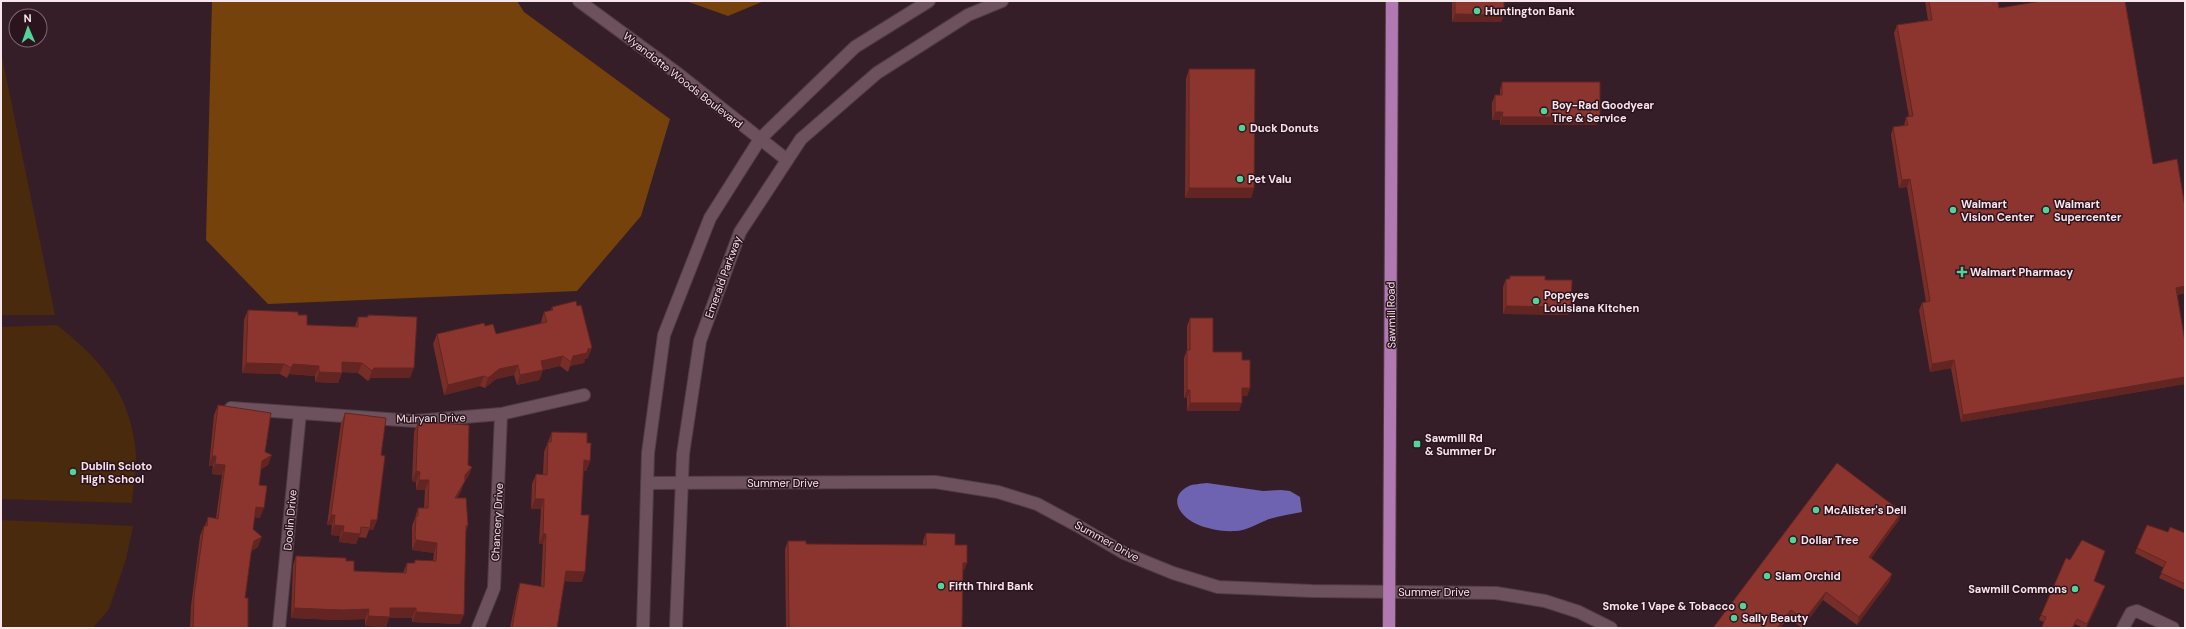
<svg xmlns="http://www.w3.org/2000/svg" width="2186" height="629" viewBox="0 0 2186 629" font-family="'DM Sans',sans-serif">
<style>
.green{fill:#4a2a0c}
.forest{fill:#76420b}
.water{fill:#6d63b1}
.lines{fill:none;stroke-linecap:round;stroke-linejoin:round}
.street-casing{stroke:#513d46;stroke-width:14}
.secondary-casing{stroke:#513d46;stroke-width:14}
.primary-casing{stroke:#513d46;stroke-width:14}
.street{stroke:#6d515c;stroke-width:12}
.secondary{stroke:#6d515c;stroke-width:12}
.primary{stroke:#b079b2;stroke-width:12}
.wall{fill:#782e28}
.shaded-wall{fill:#622521}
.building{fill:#8c352f;stroke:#622521}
.poi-dot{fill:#53d397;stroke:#2c141e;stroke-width:1.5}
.labels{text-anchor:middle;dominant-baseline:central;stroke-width:3;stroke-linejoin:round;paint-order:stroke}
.poi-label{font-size:11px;font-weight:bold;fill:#f7e6ec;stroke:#2c141e;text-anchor:start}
.street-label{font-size:11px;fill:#f7e6ec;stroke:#2c141e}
</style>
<rect width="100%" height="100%" fill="#361e28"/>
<g class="green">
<polygon points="1,52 55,315 1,315"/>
<path d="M 57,325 C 99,359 127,388 135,445 C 138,463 133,485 132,503 L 1,499 L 1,327 Z"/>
<polygon points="1,520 133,526 126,559 109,609 93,628 1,628"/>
</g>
<g class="forest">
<polygon points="212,1 517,1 524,12 670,119 641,216 577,291 268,304 206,240"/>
<polygon points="686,1 764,1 728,16"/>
</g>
<path class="water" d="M 1207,483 L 1263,491 L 1281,490 L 1290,491 L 1300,497 L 1302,512 C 1291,514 1280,516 1269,519 C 1259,523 1246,531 1235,531 C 1222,532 1199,528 1188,519 C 1175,509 1172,494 1189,486 C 1193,484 1201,484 1207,483 Z"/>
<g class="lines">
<defs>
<g id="street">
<polyline points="579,1 677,73 787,160"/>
<polyline points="231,408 415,421 501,414 584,395"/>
<polyline points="647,483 935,482 998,492 1037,504 1078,526 1124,553 1173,573 1218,587 1312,591 1496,593 1545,601 1579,612 1611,628"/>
<polyline points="279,628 300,413"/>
<polyline points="478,628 494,588 501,414"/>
<polyline points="2123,628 2131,613 2137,611 2173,628"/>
</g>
<g id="secondary">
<polyline points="643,628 648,453 664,335 710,218 760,139 855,47 929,1"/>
<polyline points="676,628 683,454 700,341 740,232 801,139 877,73 968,15 1002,1"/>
</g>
<polyline id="primary" points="1389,628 1392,1"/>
</defs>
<use href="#street" class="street-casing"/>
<use href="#secondary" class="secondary-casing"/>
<use href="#primary" class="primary-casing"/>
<use href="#street" class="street"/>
<use href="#secondary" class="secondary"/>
<use href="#primary" class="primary"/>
</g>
<g class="wall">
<polygon points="1452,1 1504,1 1504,15 1501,22 1452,22"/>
<polygon points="1925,1 1998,1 1999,8 2153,164 2185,293 2177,295 2185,342 2185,384 1961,422 1951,368 1930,372 1919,310 1922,303 1926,302 1907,187 1899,188 1891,135 1893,127 1904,126 1906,117 1909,117 1894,33 1897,25 1928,20"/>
<polygon points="1189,69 1254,188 1251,198 1185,198 1186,79"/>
<polygon points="1502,82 1597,125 1500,125 1500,120 1492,120 1492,103 1495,95 1500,95 1500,90"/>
<polygon points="1510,276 1571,307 1568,315 1503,314 1503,287 1506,279 1509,279"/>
<polygon points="552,307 588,358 585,359 584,363 570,366 568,372 560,366 543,370 539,380 517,385 514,375 496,379 485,388 480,386 444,395 433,344 437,334 485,326 496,334 541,323 541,322 544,312 551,310"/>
<polygon points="248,310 298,315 307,325 355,327 358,317 367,317 368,315 410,378 371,378 368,381 358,373 342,372 338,383 315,382 315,376 289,374 287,378 280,374 242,373 244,320"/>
<polygon points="1190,318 1213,352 1242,360 1250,388 1247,396 1242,396 1239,411 1187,411 1187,398 1184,398 1184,358 1187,350 1187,326"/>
<polygon points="218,405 265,452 268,465 261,469 259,485 260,518 254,517 253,529 258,547 251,551 245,598 248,628 190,628 191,606 200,536 204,526 205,526 208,517 216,518 222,475 212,474 213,466 209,466 214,415"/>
<polygon points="345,413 381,455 377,520 373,530 369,530 366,538 358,537 356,544 339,542 340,536 331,535 332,525 327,525 341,423"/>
<polygon points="418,422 468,465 472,467 468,477 464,482 461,491 457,498 468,525 466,531 460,624 412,622 412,618 389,618 386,627 365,626 365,619 338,620 291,618 293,566 296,556 346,561 354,571 403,573 407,563 414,563 415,560 433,561 434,553 412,550 412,526 415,518 418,508 424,508 425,490 416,490 416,482 412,481 414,432"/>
<polygon points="552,432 587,443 590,461 586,471 583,470 581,515 582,582 564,581 557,628 510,628 517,593 520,583 541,587 543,544 539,544 541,509 531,509 532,484 536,474 543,475 544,452"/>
<polygon points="1837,463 1899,520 1871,558 1892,574 1889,582 1857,625 1823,600 1802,628 1788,618 1780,628 1713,628"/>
<polygon points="2168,532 2185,533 2185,590 2159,578 2164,568 2135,553 2137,548"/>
<polygon points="926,533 955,545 967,563 964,570 963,570 962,628 786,628 785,549 788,541 806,544 923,545 923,541"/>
<polygon points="2070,560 2094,581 2105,586 2103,591 2086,628 2083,628 2075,624 2073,628 2042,628 2044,622 2039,620 2041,615"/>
</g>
<g class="shaded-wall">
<polygon points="1455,14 1504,15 1501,22 1452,22"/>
<polygon points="1495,112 1503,112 1500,120 1492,120"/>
<polygon points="1502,117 1600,117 1597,125 1500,125"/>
<polygon points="1910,179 1907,187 1899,188 1902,180"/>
<polygon points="1189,188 1254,188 1251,198 1185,198"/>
<polygon points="2185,286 2185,293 2173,295 2176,288"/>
<polygon points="1506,306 1571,307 1568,315 1503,314"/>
<polygon points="592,348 588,358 585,359 584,363 570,366 573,356 588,349"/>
<polygon points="563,356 560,366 537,371 541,361"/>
<polygon points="1954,360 1951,368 1930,372 1932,364"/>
<polygon points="342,362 362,363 358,373 339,372"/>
<polygon points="246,363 284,364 280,374 242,373"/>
<polygon points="293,364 319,366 315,376 289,374 287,378 291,368"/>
<polygon points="518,365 514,375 496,379 485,388 488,378 499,369"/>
<polygon points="374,368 414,368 410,378 371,378 368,381 372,371"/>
<polygon points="543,370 539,380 517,385 520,375"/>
<polygon points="319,372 342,373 338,383 315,382"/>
<polygon points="484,376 480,386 444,395 448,385"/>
<polygon points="2185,377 2185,384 1961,422 1963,415"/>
<polygon points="1242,388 1250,388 1247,396 1239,396"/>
<polygon points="1187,390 1190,390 1187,398 1184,398"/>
<polygon points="1190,403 1242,403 1239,411 1187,411"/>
<polygon points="272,455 268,465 258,471 262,461"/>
<polygon points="212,456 216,456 213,466 209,466"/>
<polygon points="584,460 590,461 586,471 580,470"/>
<polygon points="215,464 225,465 222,475 212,474"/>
<polygon points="472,467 468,477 464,482 461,491 451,508 455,498 465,475"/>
<polygon points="416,471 420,472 416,482 412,481"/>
<polygon points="419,480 429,480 425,490 416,490"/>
<polygon points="535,499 544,499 541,509 531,509"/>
<polygon points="256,507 264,508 260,518 252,517"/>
<polygon points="1902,512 1899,520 1866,565 1869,557"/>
<polygon points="331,515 335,515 332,525 327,525"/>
<polygon points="371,520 377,520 373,530 369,530"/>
<polygon points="334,525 344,526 340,536 331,535"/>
<polygon points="343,532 360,534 356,544 339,542"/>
<polygon points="543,534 546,534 543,544 539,544"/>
<polygon points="262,537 258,547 250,551 254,541"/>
<polygon points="416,540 437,543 434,553 412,550"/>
<polygon points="963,563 967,563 964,570 960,571"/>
<polygon points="566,571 585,572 582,582 562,581"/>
<polygon points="1892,574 1889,582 1857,625 1859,617"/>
<polygon points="2105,586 2097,606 2086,628 2087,624"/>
<polygon points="1826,592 1823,600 1802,628 1804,620"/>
<polygon points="294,608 369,609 365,619 338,620 291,618"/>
<polygon points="390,608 416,608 412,618 389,618 386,627 365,626 368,616"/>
<polygon points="1791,610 1788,618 1780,628 1777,628"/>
<polygon points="416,612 464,615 460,624 412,622"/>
</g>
<g class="building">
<polygon points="1455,1 1504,1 1504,15 1455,14"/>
<polygon points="1929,1 1998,1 1999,8 2042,1 2125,1 2153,164 2177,159 2185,207 2185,286 2176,288 2185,342 2185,377 1963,415 1954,360 1932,364 1922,303 1930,301 1910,179 1902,180 1893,127 1908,125 1906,117 1913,116 1897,25 1932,20"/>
<polygon points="1189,69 1255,69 1254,188 1189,188"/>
<polygon points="1502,82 1600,82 1600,117 1502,117 1503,112 1495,112 1495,95 1502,95"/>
<polygon points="1510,276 1545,276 1545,280 1572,280 1571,307 1506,306 1506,279 1510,279"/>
<polygon points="576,301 577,306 581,305 592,348 588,349 587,353 573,356 571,362 563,356 541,361 543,370 520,375 518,365 499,369 488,378 484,376 448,385 437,334 484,323 485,326 493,324 496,334 547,322 544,312 553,310 552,307"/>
<polygon points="248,310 298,312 298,315 307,315 307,325 358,327 358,317 368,317 368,315 417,317 414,368 374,368 372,371 362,363 342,362 342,373 319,372 319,366 293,364 291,368 284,364 246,363"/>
<polygon points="1190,318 1213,318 1213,352 1242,352 1242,360 1250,360 1250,388 1242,388 1242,403 1190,403 1190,390 1187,390 1187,350 1190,350"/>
<polygon points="218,405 271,413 265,452 272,455 262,461 259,485 267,486 264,508 256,507 253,529 262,537 254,541 251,553 245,598 248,598 248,628 193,628 194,596 204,526 207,526 208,517 218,519 225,465 215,464 216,456 212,456"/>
<polygon points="345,413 386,418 381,455 385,456 377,520 371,520 370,528 361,527 360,534 343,532 344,526 334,525 335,515 331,515"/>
<polygon points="418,422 469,425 468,465 472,467 465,475 465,481 455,498 466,498 468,525 466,526 464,615 416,612 416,608 390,608 390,617 368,616 369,609 342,610 294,608 296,556 346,558 346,561 354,561 354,571 406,573 407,563 415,563 415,560 436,561 437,543 416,540 415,536 416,516 418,516 418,508 428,508 429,480 419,480 420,472 416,471"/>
<polygon points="552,432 587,433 587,443 591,443 590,461 584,460 581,515 589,515 585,572 566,571 557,628 512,628 520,583 544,587 546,534 543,534 544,499 535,499 536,474 547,475 548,442 551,442"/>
<polygon points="1837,463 1902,512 1869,557 1892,574 1859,617 1826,592 1804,620 1791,610 1777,628 1713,628"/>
<polygon points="2147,525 2168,532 2170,527 2185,533 2185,584 2161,573 2166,562 2137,548"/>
<polygon points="926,533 955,534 955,545 967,545 967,563 963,563 962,628 789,628 788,541 806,541 806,544 926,545"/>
<polygon points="2082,540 2105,551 2094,581 2105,586 2087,624 2077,619 2072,628 2044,628 2042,627 2046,617 2041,615 2066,558 2070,560"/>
</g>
<g class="poi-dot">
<circle cx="1477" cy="11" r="4"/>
<circle cx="1544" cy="111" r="4"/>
<circle cx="1242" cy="128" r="4"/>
<circle cx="1240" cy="179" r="4"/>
<circle cx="1953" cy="210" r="4"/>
<circle cx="2046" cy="210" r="4"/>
<path d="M1960 266h4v4h4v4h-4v4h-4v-4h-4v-4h4z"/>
<circle cx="1536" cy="301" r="4"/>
<rect x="1413" y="440" width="8" height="8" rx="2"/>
<circle cx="73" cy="472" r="4"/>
<circle cx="1816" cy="510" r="4"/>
<circle cx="1793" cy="540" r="4"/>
<circle cx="1767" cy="576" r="4"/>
<circle cx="941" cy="586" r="4"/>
<circle cx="2075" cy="589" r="4"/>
<circle cx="1743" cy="606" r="4"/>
<circle cx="1734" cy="618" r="4"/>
</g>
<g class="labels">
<g class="poi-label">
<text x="1485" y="11">Huntington Bank</text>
<text x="1552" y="105">Boy-Rad Goodyear<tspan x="1552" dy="13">Tire &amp; Service</tspan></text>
<text x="1250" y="128">Duck Donuts</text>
<text x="1248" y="179">Pet Valu</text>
<text x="1961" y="204">Walmart<tspan x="1961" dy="13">Vision Center</tspan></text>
<text x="2054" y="204">Walmart<tspan x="2054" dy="13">Supercenter</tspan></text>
<text x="1970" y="272">Walmart Pharmacy</text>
<text x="1544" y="295">Popeyes<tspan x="1544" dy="13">Louisiana Kitchen</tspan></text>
<text x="1425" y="438">Sawmill Rd<tspan x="1425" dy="13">&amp; Summer Dr</tspan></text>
<text x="81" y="466">Dublin Scioto<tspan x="81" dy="13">High School</tspan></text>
<text x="1824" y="510">McAlister's Deli</text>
<text x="1801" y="540">Dollar Tree</text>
<text x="1775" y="576">Siam Orchid</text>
<text x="949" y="586">Fifth Third Bank</text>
<text x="2067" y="589" text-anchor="end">Sawmill Commons</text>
<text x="1735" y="606" text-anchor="end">Smoke 1 Vape &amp; Tobacco</text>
<text x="1742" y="618">Sally Beauty</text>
</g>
<g class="street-label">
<text transform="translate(683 80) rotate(38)">Wyandotte Woods Boulevard</text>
<text transform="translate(723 277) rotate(-70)">Emerald Parkway</text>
<text transform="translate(1391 315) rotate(-91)">Sawmill Road</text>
<text transform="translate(431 418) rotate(-1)">Mulryan Drive</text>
<text x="783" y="483">Summer Drive</text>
<text transform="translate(290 520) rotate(-85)">Doolin Drive</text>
<text transform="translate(497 522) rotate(-87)">Chancery Drive</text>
<text transform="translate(1107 541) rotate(29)">Summer Drive</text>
<text x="1434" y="592">Summer Drive</text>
</g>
</g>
<rect width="2186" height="629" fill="none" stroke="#f7e6ec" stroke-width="4"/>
<g transform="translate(28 28) rotate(358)"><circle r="19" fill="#2c141e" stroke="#7d6870"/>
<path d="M0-3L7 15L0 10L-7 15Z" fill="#53d397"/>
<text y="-6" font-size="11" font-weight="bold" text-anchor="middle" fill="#f7e6ec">N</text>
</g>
</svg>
